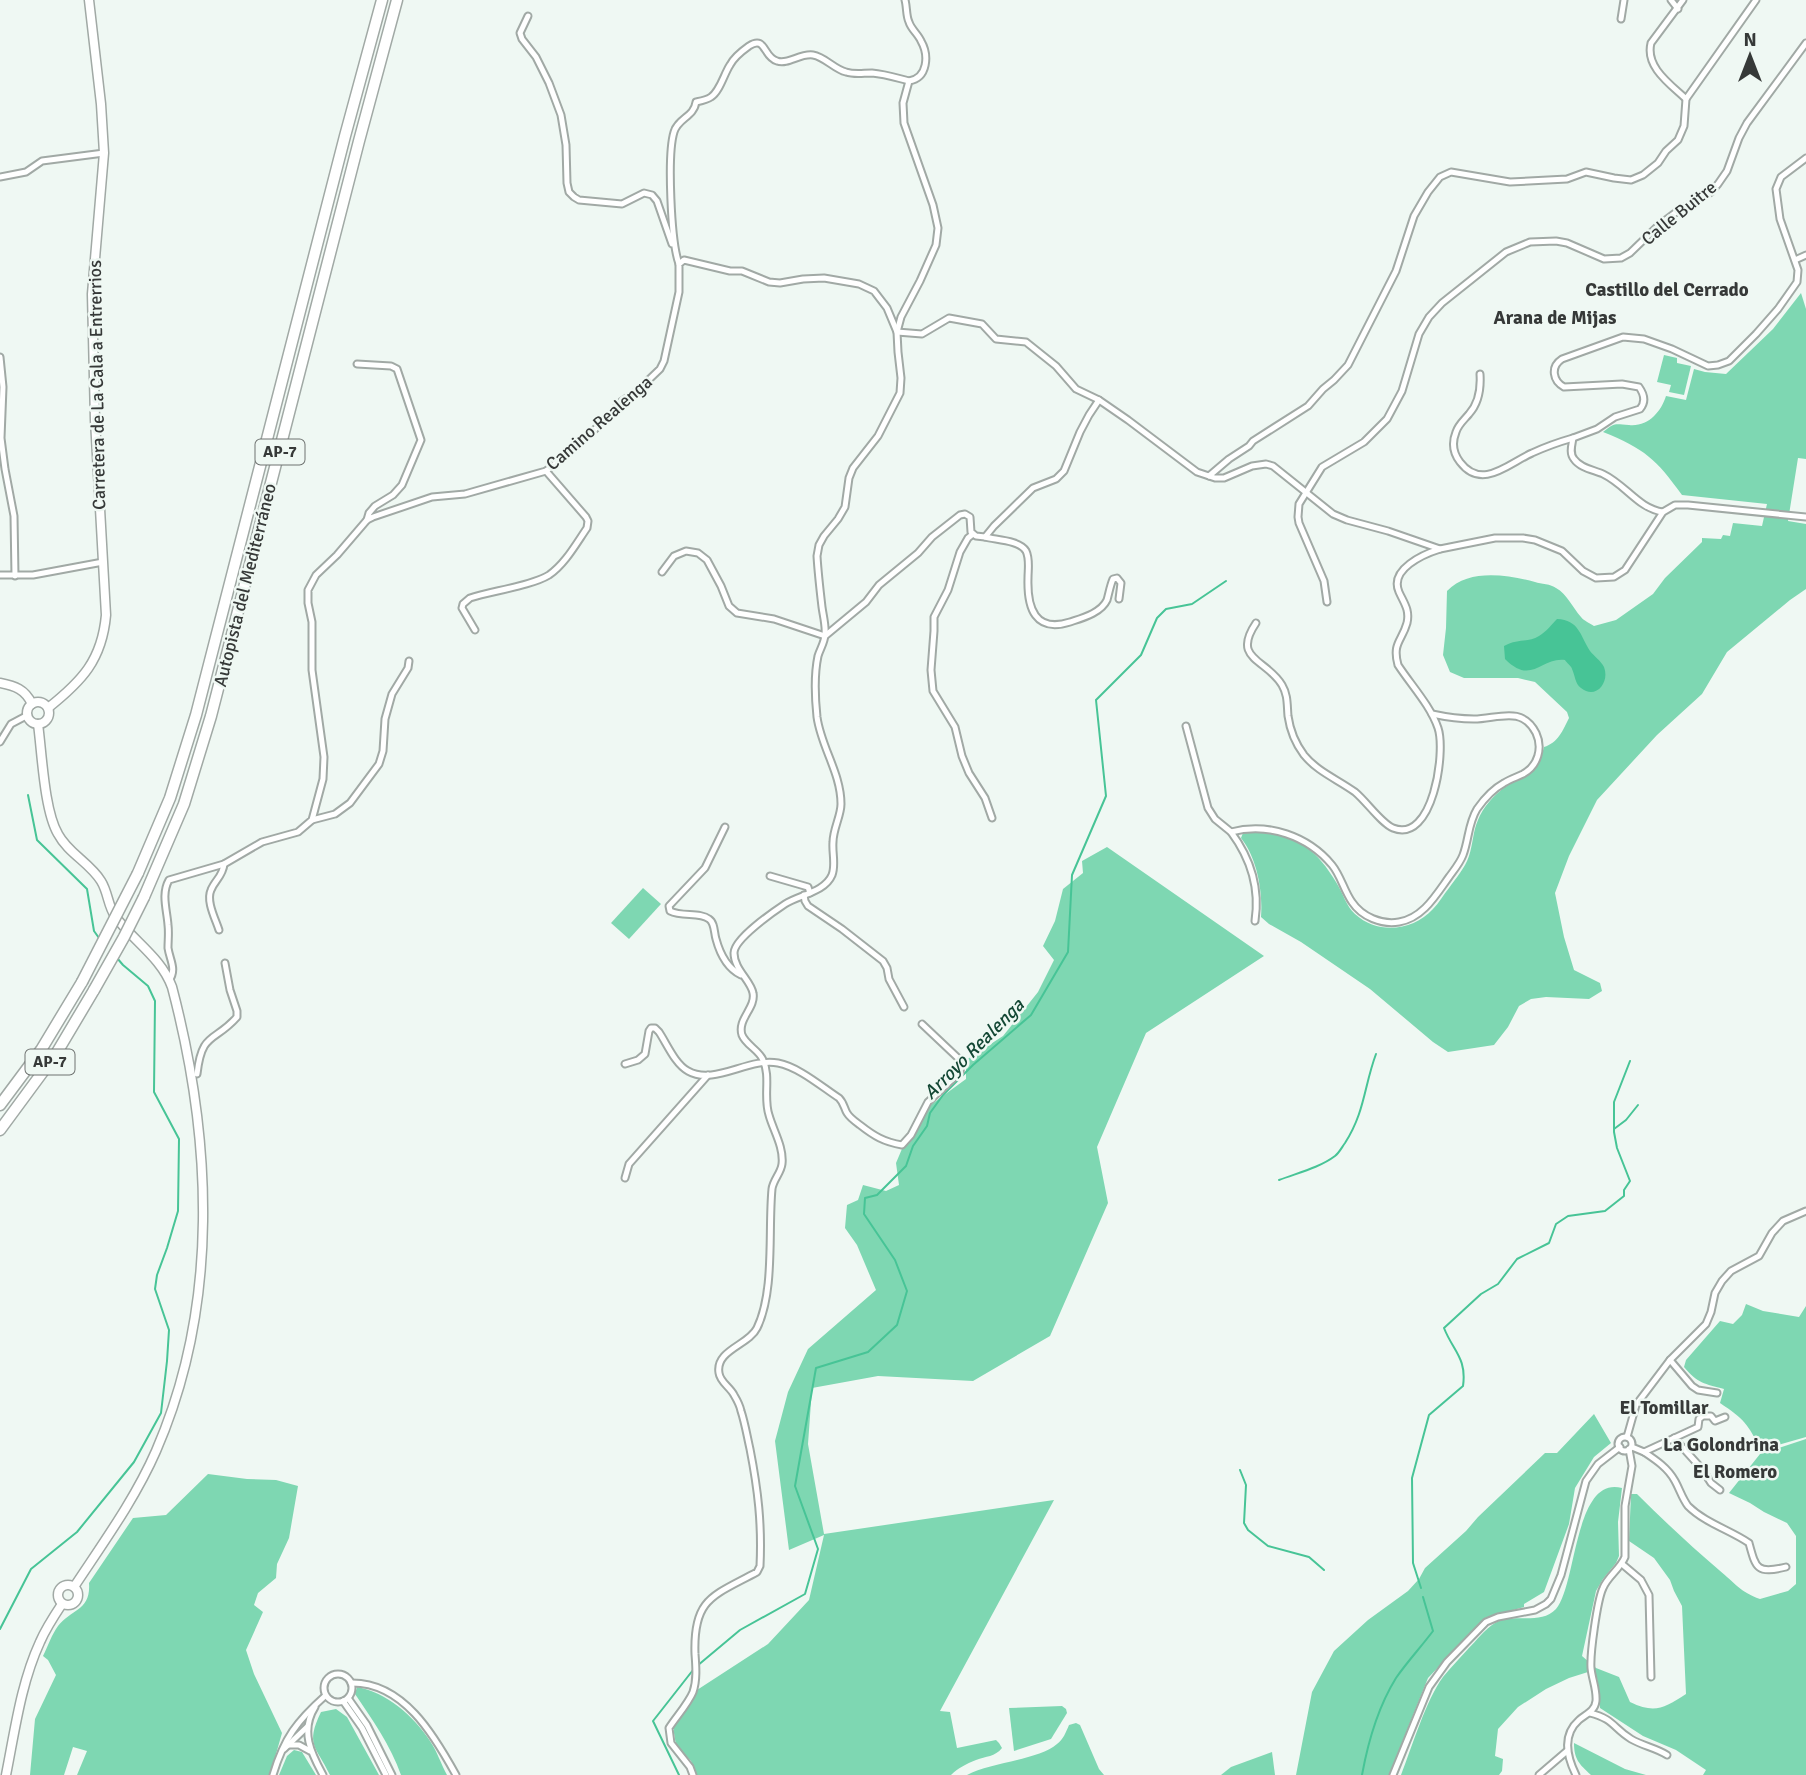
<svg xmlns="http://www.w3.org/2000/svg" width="1806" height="1775" viewBox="0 0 1806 1775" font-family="Signika,sans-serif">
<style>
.green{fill:#7ed7b2}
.water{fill:#47c496}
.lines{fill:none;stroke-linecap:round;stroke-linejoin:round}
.stream{stroke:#47c496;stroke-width:2}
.street-casing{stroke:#a1a9a5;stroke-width:9}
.secondary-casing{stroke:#a1a9a5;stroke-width:11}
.highway-casing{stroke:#a1a9a5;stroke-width:13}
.street{stroke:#fff;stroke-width:5}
.secondary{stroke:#fff;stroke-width:8}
.highway{stroke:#fff;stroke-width:10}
.highway-bridge-casing{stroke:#a1a9a5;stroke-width:13;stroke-linecap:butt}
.highway-bridge{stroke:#fff;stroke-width:10}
.labels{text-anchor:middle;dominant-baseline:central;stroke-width:5;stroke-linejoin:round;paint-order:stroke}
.shield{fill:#eff8f3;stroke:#6e7270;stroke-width:2}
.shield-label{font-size:16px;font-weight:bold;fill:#363938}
.street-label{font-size:18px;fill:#363938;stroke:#eff8f3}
.neighbourhood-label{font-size:19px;font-weight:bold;fill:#363938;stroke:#eff8f3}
.water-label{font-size:19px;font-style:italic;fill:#134734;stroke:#eff8f3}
</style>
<rect width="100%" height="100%" fill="#eff8f3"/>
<g class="green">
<path d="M 1801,293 L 1806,309 L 1806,459 L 1798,458 L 1788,521 L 1806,524 L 1806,589 L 1790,600 L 1727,652 L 1702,694 L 1657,735 L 1597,800 L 1569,856 L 1555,893 L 1564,937 L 1574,970 L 1600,983 L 1602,991 L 1589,999 L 1546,997 L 1531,999 L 1519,1006 L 1508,1027 L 1494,1045 L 1448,1052 L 1433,1042 L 1370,989 L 1301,942 L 1269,924 L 1261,917 C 1263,891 1257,858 1241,838 L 1243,833 C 1288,830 1313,843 1336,882 C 1343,893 1346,906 1355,914 C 1378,935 1413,931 1433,909 C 1439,903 1443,895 1449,888 C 1456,878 1465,868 1469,856 C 1473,844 1473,831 1478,820 C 1483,807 1494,795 1505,787 C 1524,774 1538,773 1544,747 C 1558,743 1563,730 1569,718 L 1567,712 L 1535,682 L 1518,678 L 1464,678 L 1450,672 L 1443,655 L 1446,628 L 1447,591 C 1469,568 1508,575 1535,582 C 1541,584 1551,584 1556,588 C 1567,594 1573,608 1581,617 C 1584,621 1590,623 1594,626 L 1616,620 L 1653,594 L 1665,578 L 1702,542 L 1702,538 L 1721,539 L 1723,535 L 1730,536 L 1733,523 L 1762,526 L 1767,504 L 1682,495 C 1656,459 1645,449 1603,432 C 1615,422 1615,424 1629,425 C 1648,427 1661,412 1666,396 L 1686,400 L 1694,369 L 1705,372 L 1726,374 L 1773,329 Z"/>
<polygon points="1664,355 1677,358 1677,363 1691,366 1684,395 1669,392 1671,385 1657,382"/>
<path d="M 1107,847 L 1264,956 L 1146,1033 L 1097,1147 L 1108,1203 L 1050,1336 L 973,1381 L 878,1376 L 812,1388 L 808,1444 L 824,1534 L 1054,1500 L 940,1711 L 950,1712 L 957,1748 L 996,1740 L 999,1743 L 1002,1748 C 995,1757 986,1756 976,1760 C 966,1764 958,1768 951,1775 L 696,1775 L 691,1761 L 676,1745 L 673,1727 L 697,1690 L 768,1644 L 809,1600 L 824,1535 L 789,1550 L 775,1441 L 788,1392 L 808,1349 L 876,1290 L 857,1245 L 845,1228 L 847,1205 L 858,1200 L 863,1185 L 886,1191 L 899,1185 L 896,1163 L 907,1137 L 925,1109 L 966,1079 L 966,1060 L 1003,1036 L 1038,992 L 1054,960 L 1043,946 L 1055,921 L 1063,889 L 1083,873 L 1082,861 Z"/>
<polygon points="643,888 661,904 629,939 611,923"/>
<path d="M 1746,1304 L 1763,1311 L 1799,1317 L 1806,1306 L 1806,1437 L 1761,1450 C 1748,1424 1744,1419 1720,1403 L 1724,1389 C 1705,1384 1697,1383 1684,1367 L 1686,1360 L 1720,1321 L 1733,1324 L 1742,1315 Z"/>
<polygon points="1594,1414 1611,1443 1594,1457 1575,1488 1569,1524 1544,1592 1524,1604 1524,1607 1485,1618 1428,1678 1389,1775 1296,1775 1312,1692 1334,1651 1368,1620 1408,1591 1419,1579 1425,1568 1466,1531 1478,1517 1545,1453 1557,1453"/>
<path d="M 1806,1439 L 1806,1775 L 1703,1775 L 1706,1770 L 1676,1750 L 1643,1736 L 1600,1708 L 1597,1678 L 1588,1672 L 1569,1678 L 1546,1689 L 1518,1707 L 1498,1729 L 1495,1756 L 1503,1759 L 1502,1771 L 1499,1775 L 1401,1775 C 1412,1747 1426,1700 1443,1677 C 1451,1667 1460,1658 1468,1649 C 1476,1641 1485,1629 1495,1623 C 1513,1612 1540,1626 1556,1609 C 1577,1585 1574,1475 1622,1488 L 1618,1522 L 1619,1556 L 1616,1563 L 1603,1579 L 1596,1591 L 1582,1656 L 1596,1668 L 1619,1677 L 1630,1702 C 1655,1714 1664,1708 1686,1694 L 1682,1606 L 1674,1591 L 1670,1580 L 1654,1558 L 1629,1541 L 1631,1494 L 1637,1494 C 1664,1521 1691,1546 1719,1570 C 1735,1583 1740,1592 1760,1599 L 1788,1591 L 1796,1584 L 1796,1536 L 1787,1523 L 1764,1512 L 1750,1503 L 1729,1493 L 1760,1454 Z"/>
<path d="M 208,1474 L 247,1479 L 276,1480 L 298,1486 L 289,1538 L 277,1564 L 276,1578 L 258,1593 L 254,1605 L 263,1612 L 246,1650 L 254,1674 L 282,1733 L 270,1775 L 77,1775 L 87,1751 L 73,1747 L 64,1775 L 30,1775 L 35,1719 L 56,1675 L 48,1660 L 43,1656 C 48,1646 52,1634 58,1626 C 71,1609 91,1611 89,1583 L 133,1518 L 166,1515 Z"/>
<path d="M 357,1687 C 386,1692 414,1716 430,1741 C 437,1751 441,1764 447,1775 L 401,1775 C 391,1746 372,1719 355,1694 Z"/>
<polygon points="1062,1706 1066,1709 1067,1713 1051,1739 1014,1751 1009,1708"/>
<path d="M 336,1709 L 347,1717 L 379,1775 L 330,1775 C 316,1746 305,1745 321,1712 Z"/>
<path d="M 1076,1723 L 1080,1725 L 1099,1769 L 1104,1775 L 967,1775 C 991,1762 1039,1760 1057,1744 C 1063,1740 1066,1732 1069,1725 Z"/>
<path d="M 1574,1743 L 1625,1769 L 1646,1775 L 1591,1775 C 1579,1764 1574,1759 1574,1743 Z"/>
<polygon points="294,1750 302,1752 316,1775 279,1775 287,1756"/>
<polygon points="1272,1752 1275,1775 1221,1775 1231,1767"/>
</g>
<path class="water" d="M 1557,619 C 1579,620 1580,635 1590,651 C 1594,656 1601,661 1604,667 C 1610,682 1596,700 1581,688 C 1575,684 1575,675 1572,669 C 1572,667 1566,662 1565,660 C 1540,657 1532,686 1505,659 L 1504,646 C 1518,638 1528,643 1539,636 C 1546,632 1552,624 1557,619 Z"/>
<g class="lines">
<g class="stream">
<polyline points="28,795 37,840 87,889 94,931 99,938"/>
<polyline points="1614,1129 1626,1120 1638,1105"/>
<path d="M 1279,1180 C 1297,1173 1319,1168 1335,1156 C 1339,1153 1342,1147 1345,1143 C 1365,1112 1364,1086 1376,1054"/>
<polyline points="1240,1470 1246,1485 1244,1523 1248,1530 1268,1546 1309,1557 1324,1570"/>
<path d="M 1421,1588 L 1413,1563 L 1412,1478 L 1429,1415 L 1463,1386 C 1467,1358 1453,1351 1444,1328 L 1481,1294 L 1498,1284 L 1517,1259 L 1549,1243 L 1556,1224 L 1568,1216 L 1605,1211 L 1624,1196 L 1624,1190 L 1630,1181 L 1617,1148 L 1614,1132 L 1614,1102 L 1630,1061"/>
<polyline points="0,1629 31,1569 77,1532 134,1462 161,1413 167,1361 169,1330 155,1289 157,1275 167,1248 178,1211 179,1139 154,1092 155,1001 148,986 123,965 117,958"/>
<polyline points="697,1666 740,1630 805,1594 818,1549 795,1486 816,1368 868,1352 897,1325 907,1291 895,1260 864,1214 865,1198 877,1195 906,1166 913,1146 927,1126 930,1113 943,1095 973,1065 1031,1015 1068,952 1072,875 1106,796 1096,700 1141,655 1157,618 1166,609 1192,604 1226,581"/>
<polyline points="679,1775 653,1721 693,1670"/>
<path d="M 1362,1775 C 1368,1742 1378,1707 1396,1678 C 1407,1662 1421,1647 1433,1631 L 1423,1597"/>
</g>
<defs>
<g id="street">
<path d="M 905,0 C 907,7 906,16 909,22 C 911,29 918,34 921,41 C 929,55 928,78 909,81 L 903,103 L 904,123 L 933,205 L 938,228 L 936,245 L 920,281 L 901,317 L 897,332 L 922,334 L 949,318 L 982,324 L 996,339 L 1026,342 L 1056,366 L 1076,389 L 1099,400 L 1128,420 L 1197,472 L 1215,478 L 1224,478 L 1252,466 L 1266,464 L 1273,466 L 1333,514 L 1347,520 L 1388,531 L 1440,549 L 1495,538 L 1523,538 L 1535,540 L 1562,551 L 1583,571 L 1596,578 L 1614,577 L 1625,570 L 1663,512 L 1675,505 L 1688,505 L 1806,517"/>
<polyline points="1671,0 1678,9"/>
<path d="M 1683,0 L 1651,43 C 1645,67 1670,84 1686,99"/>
<polyline points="528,16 520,33 522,39 536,57 549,83 561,115 566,145 567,183 569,192 574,197 579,200 622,204 644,193 652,195 657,201 672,244"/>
<polyline points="1621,19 1624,0"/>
<polyline points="0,177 26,172 42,161 104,153"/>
<polyline points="1795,260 1806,255"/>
<path d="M 679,264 C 671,242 667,155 674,132 C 678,118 694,117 696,102 C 701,101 707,100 711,97 C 720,91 724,74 730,65 C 734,57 742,51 749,46 C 766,35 763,57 777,61 C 788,65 800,53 813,55 C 825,57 834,69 846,72 C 855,75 863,73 872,73 C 885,74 897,78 909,81"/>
<polyline points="0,357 3,387 1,438 5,469 14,516 15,576"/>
<polyline points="357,364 391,366 397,369 421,440 402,485 393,495 375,506 369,513 367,520"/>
<path d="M 1480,374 C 1481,389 1479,403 1469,414 C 1464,420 1458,425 1456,432 C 1452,442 1453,453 1460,462 C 1482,491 1509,463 1532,453 C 1545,447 1559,442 1573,438"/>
<polyline points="1209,476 1229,459 1249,446 1253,441 1308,406 1323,389 1334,380 1348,365 1396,271 1414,216 1428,192 1440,177 1451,172 1510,182 1567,179 1586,172 1614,178 1631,180 1643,175 1658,163 1666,151 1678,140 1684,126 1686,99 1756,0"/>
<path d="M 1663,512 C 1639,509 1626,485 1603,474 C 1594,470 1580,468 1574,459 C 1569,453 1572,445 1573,438 L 1597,429 L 1615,417 L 1640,409 C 1646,402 1644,394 1639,387 L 1622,384 L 1564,387 C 1553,381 1550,367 1562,359 L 1623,337 L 1644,339 L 1672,349 L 1708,366 L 1718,365 L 1729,361 L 1756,334 L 1778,309 L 1797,282 L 1798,270 L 1780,219 L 1776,189 L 1781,177 L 1806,158"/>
<polyline points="973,534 968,538 960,552 948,590 934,617 934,631 931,670 933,691 955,727 962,756 969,773 985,798 992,818"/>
<path d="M 985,537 C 996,540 1019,540 1026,551 C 1030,559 1028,569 1028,578 C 1027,608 1035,633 1070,622 C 1082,618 1101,613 1107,600 C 1109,593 1110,586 1113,579 L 1117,578 L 1121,583 L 1119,599"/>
<polyline points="662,572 674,556 686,551 698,553 707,560 721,586 729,606 737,613 774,619 825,636 866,602 879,585 918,553 932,537 960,515 965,514 970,517 971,532 976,536 985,537 994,526 1033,488 1056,479 1064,471 1080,432 1089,415 1099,400"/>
<polyline points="0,575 33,575 103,562"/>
<polyline points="1327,602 1324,581 1299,523 1298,517 1299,504 1322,467 1364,442 1387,419 1402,391 1419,334 1429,317 1442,303 1506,252 1530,242 1556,241 1567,243 1604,259 1621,258 1630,253 1659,225 1675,213 1711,192 1718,184 1727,171 1739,138 1747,123 1806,43"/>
<path d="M 1256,623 C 1231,660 1267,659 1282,685 C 1288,695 1287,705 1288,716 C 1290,730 1295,743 1304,755 C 1318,772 1337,779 1355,792 C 1367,802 1381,823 1393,828 C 1433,844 1446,752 1438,728 C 1430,705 1411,685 1398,665 C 1392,643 1402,641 1407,623 C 1410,610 1404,603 1399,592 C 1389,569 1424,554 1440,549"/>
<path d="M 475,630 L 462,608 L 463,604 L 470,598 C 491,591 531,586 549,575 C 565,564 576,544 587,528 L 588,521 L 586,517 L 546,471"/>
<path d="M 1186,726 L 1208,808 L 1215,819 L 1231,832 C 1268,822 1308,836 1332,865 C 1341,876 1344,891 1352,902 C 1362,917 1382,925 1399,922 C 1423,918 1436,895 1449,877 C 1454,870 1460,863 1463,855 C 1469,839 1468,824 1477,809 C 1484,799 1493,789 1504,783 C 1510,779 1517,777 1523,774 C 1538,766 1543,748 1536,733 C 1522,705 1497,719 1474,719 C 1459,719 1446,717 1432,714"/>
<polyline points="0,742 11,724 28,715"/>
<polyline points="312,820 335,814 350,803 379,764 383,751 385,719 392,694 408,668 409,661"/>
<path d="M 725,827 L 705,868 L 669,906 L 670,911 C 682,917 700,912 709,919 C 715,923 714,933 716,939 C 720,954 727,968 741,975"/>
<path d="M 1231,832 C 1251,859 1260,888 1255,921"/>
<polyline points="770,876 808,887 810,893"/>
<polyline points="804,895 805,901 808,906 842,929 883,961 887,968 889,979 904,1007"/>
<path d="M 219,930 C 215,918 206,901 211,890 C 215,880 223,876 224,864"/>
<path d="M 169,981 C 177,969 170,961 168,948 C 168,940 169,933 168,925 C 167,910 161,894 169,880 L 224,864 L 262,842 L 298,832 L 312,820 L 323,779 L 324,757 L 312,670 L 312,622 L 308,603 L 308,590 L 316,575 L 337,555 L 367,520 L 373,517 L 432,497 L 465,494 L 546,471 L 569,453 L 605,420 L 622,401 L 636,392 L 660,369 L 664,361 L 679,292 L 679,264 L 684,260 L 730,271 L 742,271 L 769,282 L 780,283 L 803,279 L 824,278 L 859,284 L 874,291 L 887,308 L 897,332 L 898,352 L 901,378 L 900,393 L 878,436 L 853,468 L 849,478 L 845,507 L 838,519 L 824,536 L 819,545 L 817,556 C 818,573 820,590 822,607 C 823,615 826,626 825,634 C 825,642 820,649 818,656 C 814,675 815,698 817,717 C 821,747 841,773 841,804 C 841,816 833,829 833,842 C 832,853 836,865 832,875 C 825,892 799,895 785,904 C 773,912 734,939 734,953 C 734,969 751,981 753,993 C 756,1008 737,1019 742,1035 C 746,1045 759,1050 763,1060 C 771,1077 763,1097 769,1115 C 773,1130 784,1147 782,1164 C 781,1173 773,1180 772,1189 C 768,1231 775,1291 757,1328 C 749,1345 715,1350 719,1373 C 720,1382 730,1387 734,1395 C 737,1400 740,1406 741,1411 C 745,1423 747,1436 750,1449 C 758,1490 762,1524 760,1566 L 757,1572 C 713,1596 693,1598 695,1654 C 696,1667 697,1680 693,1692 C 688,1704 676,1717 669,1728 L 671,1743 L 690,1767 L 693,1775"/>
<path d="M 625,1064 L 638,1060 L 645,1054 L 649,1031 L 651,1028 L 655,1028 L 659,1032 C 667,1044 675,1064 688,1071 C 714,1086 749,1057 778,1063 C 799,1067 822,1087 839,1098 C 844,1103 844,1108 847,1113 C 850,1118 856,1122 860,1125 C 874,1136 884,1142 902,1145 L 911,1135 L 928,1102 L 960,1072 L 961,1065 L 958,1058 L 922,1024"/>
<path d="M 197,1074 C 202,1031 214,1043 237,1017 L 237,1011 L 230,990 L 225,963"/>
<polyline points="625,1178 629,1164 708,1075"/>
<polyline points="1670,1360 1692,1386 1698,1390 1717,1393"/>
<polyline points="1627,1437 1636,1405 1670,1360 1706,1324 1711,1312 1715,1293 1722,1281 1731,1271 1759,1256 1772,1233 1783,1221 1806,1211"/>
<circle cx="1625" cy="1444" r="7"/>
<polyline points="1674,1438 1702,1469 1711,1483 1720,1490"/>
<polyline points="1632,1447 1644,1452 1698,1427 1699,1419 1703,1416 1711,1416 1715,1421 1725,1417"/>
<path d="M 1644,1452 C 1656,1460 1668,1468 1675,1481 C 1680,1490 1682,1498 1688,1506 C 1705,1523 1730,1530 1749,1543 C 1756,1569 1757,1574 1786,1567"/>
<polyline points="1622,1564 1641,1580 1649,1595 1651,1677"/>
<circle cx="338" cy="1688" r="14"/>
<path d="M 351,1683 C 403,1682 434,1735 456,1775"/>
<polyline points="348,1698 367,1725 392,1775"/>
<polyline points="343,1701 362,1728 386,1775"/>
<path d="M 315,1707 C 300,1731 311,1753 323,1775"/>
<path d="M 1590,1713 C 1614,1719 1613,1728 1631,1739 C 1643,1746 1656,1748 1667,1755"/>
<polyline points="289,1745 299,1745 310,1751"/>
<polyline points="284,1749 307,1727"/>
<path d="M 273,1775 C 284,1738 297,1721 325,1696"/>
<polyline points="1393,1775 1429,1687 1447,1662 1486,1622 1498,1617 1535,1610 1546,1604 1551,1599 1561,1575 1586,1481 1598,1464 1620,1447"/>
<polyline points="1539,1775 1567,1751"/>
<path d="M 1576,1775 C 1567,1757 1562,1735 1579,1720 C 1586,1714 1595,1711 1596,1701 C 1597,1690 1592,1679 1591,1668 C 1590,1654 1597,1601 1603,1588 C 1608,1576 1620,1569 1625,1557 L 1625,1506 L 1632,1466 L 1629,1449"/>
</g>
<g id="secondary">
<path d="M 0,683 C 15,686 25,689 32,704"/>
<circle cx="38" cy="713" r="11"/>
<path d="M 48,708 C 82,681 102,660 106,615 L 95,420 L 92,294 L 104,153 L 101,104 L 89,0"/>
<path d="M 38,724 C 42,753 44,810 58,834 C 68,853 90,863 101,881 C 108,892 108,906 115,916 C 133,941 161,957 172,987 C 212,1139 220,1304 156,1451 C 135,1499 103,1543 74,1587"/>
<circle cx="68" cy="1595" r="10"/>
<path d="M 6,1775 C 15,1730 21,1683 40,1642 C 46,1628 54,1616 62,1604"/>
</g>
<g id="highway">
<polyline points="138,873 170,798 196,715 345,136 382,0"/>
<polyline points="144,897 184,804 211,716 359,141 397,0"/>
<polyline points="0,1105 41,1050 82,982"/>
<polyline points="0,1130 56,1054 94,990"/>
</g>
</defs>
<use href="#street" class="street-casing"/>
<use href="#secondary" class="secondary-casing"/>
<use href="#highway" class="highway-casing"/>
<use href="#street" class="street"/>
<use href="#secondary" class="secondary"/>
<use href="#highway" class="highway"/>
<defs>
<g id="highway-bridge">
<polyline points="82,982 138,873"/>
<polyline points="94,990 124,937 144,897"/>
</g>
</defs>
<use href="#highway-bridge" class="highway-bridge-casing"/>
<use href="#highway-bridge" class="highway-bridge"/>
</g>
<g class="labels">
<g class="shield">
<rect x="255.5" y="439.5" width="49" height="25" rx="5"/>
<rect x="25.5" y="1049.5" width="49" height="25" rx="5"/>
</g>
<g class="shield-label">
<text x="280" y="452">AP-7</text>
<text x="50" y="1062">AP-7</text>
</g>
<g class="street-label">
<text transform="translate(1679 213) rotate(-39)">Calle Buitre</text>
<text transform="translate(97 385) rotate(-91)">Carretera de La Cala a Entrerrios</text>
<text transform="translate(599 423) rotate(-41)">Camino Realenga</text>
<text transform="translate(245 585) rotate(-76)">Autopista del Mediterráneo</text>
</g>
<g class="neighbourhood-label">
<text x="1667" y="290">Castillo del Cerrado</text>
<text x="1555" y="318">Arana de Mijas</text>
<text x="1664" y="1408">El Tomillar</text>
<text x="1721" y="1445">La Golondrina</text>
<text x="1735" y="1472">El Romero</text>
</g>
<g class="water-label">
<text transform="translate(974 1049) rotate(-45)">Arroyo Realenga</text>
</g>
</g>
<g transform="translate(1750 56)" stroke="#eff8f3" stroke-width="5" paint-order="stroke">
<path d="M0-5L12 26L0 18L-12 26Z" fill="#363938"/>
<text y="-10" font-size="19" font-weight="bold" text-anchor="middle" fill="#363938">N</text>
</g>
</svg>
